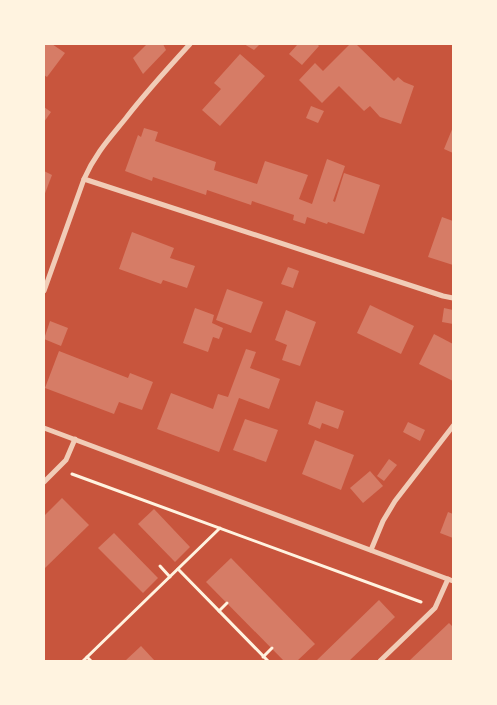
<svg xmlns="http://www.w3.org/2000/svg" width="497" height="705" viewBox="0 0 497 705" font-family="Helvetica,sans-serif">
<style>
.building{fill:#d67c66}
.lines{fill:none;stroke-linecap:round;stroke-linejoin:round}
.path{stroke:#fff3e0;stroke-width:3}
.minor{stroke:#f1ccb7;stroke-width:5}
</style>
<rect width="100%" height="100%" fill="#c8553d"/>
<g class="building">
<polygon points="44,44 52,44 65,53 47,77 44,75"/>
<polygon points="147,44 163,44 166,50 143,74 133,58"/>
<polygon points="244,44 260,44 254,50"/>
<polygon points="295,44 317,44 319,46 302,65 289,54 297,45"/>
<polygon points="350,44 356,44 394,81 398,77 404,82 414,86 401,124 380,117 370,106 364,111 339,86 322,103 299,80 315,63 323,71"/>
<polygon points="240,54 265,76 220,126 202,110 221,89 214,83"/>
<polygon points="311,106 324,111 318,123 306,118"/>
<polygon points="44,107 51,112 44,122"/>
<polygon points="453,127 453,153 444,149"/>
<polygon points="144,128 158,132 155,141 216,162 214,170 257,184 265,161 308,175 299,199 312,204 327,159 345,166 333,201 335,202 344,173 380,185 364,234 328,222 327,224 307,217 305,224 293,220 294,215 252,201 251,205 207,190 206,195 153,177 152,181 125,171 138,135 141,137"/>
<polygon points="44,171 52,175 44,196"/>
<polygon points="442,217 453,221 453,265 428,257"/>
<polygon points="132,232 174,248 170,258 195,266 187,288 163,280 161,284 119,269"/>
<polygon points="288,267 299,271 293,288 281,284"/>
<polygon points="227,289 263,302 251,333 216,320"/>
<polygon points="370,305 414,326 401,354 357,333"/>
<polygon points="195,308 214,315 212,323 223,328 219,339 213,337 208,352 183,343"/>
<polygon points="444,308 453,310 453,324 442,322"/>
<polygon points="286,310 316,322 300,366 282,360 287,345 275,340"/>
<polygon points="50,321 68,328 61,346 44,339"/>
<polygon points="434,334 453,344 453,381 419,364"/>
<polygon points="246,349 256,352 250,368 280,379 269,409 239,398 219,452 157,429 171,393 213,409 218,394 228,397"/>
<polygon points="59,351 128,378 130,373 153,382 142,410 119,402 114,414 45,388"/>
<polygon points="316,401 344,411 338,429 322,423 320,429 308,424"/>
<polygon points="245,419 278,430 266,462 233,450"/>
<polygon points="408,422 425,430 420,441 403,432"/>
<polygon points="315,440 354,455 341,490 302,474"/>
<polygon points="389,459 397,465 384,481 377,476"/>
<polygon points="370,471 383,486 363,503 350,488"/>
<polygon points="62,498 89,525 44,569 44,516"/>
<polygon points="154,509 190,547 175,562 138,524"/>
<polygon points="448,512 453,514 453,538 440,533"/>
<polygon points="114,533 158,578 143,593 98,548"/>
<polygon points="231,558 315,644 297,661 284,661 206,582"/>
<polygon points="379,600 395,617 349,661 316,661"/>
<polygon points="449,623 453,627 453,661 409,661"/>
<polygon points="141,646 155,661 125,661"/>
</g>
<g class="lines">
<g class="path">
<polyline points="72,474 421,602"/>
<polyline points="160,566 170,577"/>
<polyline points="178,569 268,661"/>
<polyline points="219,611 227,603"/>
<polyline points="87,657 91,661"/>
<polyline points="263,657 272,648"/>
<polyline points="83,661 220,528"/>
</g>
<g class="minor">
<polyline points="84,179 443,296 453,298"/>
<path d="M 44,291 L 84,179 C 95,154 109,139 126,118 C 146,92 168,68 190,44"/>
<polyline points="44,428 453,581"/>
<polyline points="44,482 66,460 75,439"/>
<polyline points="371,550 383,521 395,501 453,426"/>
<polyline points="380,661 435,608 448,579"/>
</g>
</g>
<rect width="497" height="705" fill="none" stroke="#fff3e0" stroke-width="90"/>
</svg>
